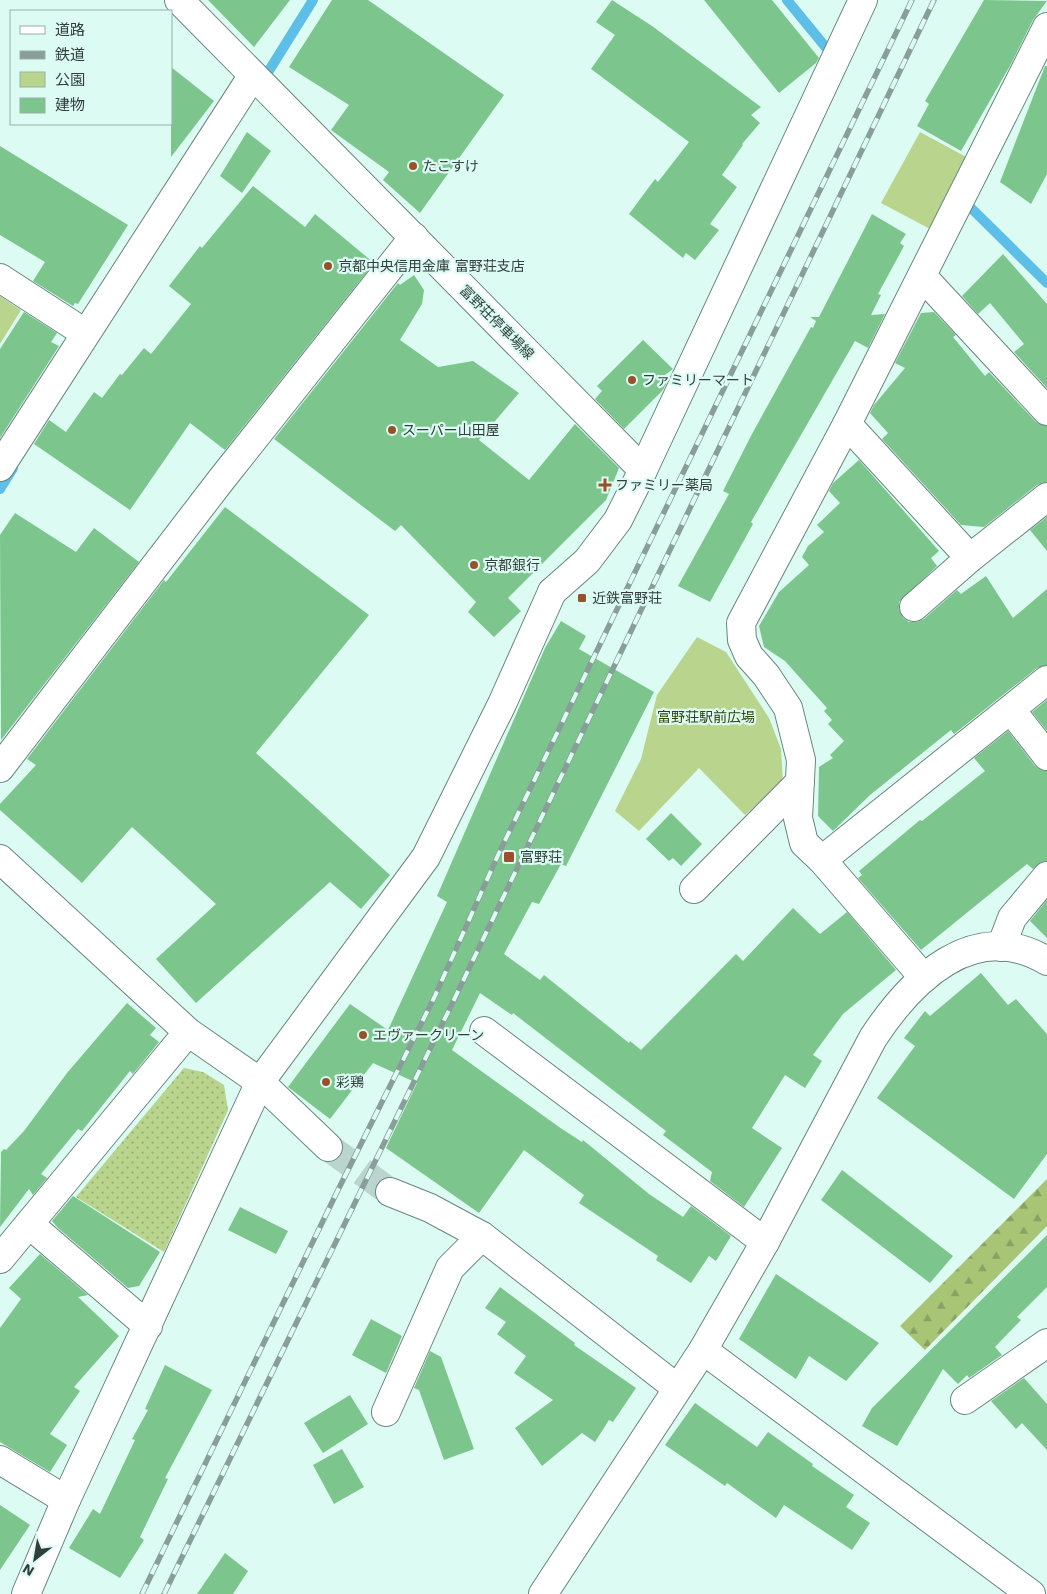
<svg xmlns="http://www.w3.org/2000/svg" width="1047" height="1594" viewBox="0 0 1047 1594" font-family="'Work Sans','Noto Sans JP',sans-serif">
<style>
.grass{fill:url(#grass-dots)}
.forest{fill:url(#forest-firs)}
.green{fill:#b9d48d}
.lines{fill:none;stroke-linecap:round;stroke-linejoin:round}
.stream{stroke:#5dbfe8;stroke-width:10}
.building{fill:#7cc68e}
.minor-tunnel{stroke:#bad5cd;stroke-width:28;stroke-dasharray:28 14;stroke-linecap:butt}
.minor-casing{stroke:#6a867e;stroke-width:30}
.secondary-casing{stroke:#6a867e;stroke-width:30}
.minor{stroke:#fff;stroke-width:28}
.secondary{stroke:#fff;stroke-width:28}
.rail-casing{stroke:#899e98;stroke-width:5.5}
.rail{stroke:#dcfbf2;stroke-width:4;stroke-dasharray:11;stroke-linecap:butt}
.poi-dot{fill:#98512a;stroke:#dcfbf2;stroke-width:2}
.labels{text-anchor:middle;dominant-baseline:central;stroke-width:4.5;stroke-linejoin:round;paint-order:stroke}
.poi-label{font-size:14px;fill:#323e3b;stroke:#dcfbf2;text-anchor:start}
.street-label{font-size:14px;fill:#323e3b;stroke:#dcfbf2}
.park-label{font-size:14px;fill:#34450a;stroke:#dcfbf2}
</style>
<defs>
<pattern id="grass-dots" width="8" height="8" patternUnits="userSpaceOnUse" patternTransform="scale(1.25)"><rect width="8" height="8" fill="#b9d48d"/><path d="M2 2h.1M6 6h.1" fill="none" stroke="#97ad74" stroke-width="1.8" stroke-linecap="round"/></pattern>
<pattern id="forest-firs" width="22" height="20" patternUnits="userSpaceOnUse" patternTransform="scale(1.25)"><rect width="22" height="20" fill="#a8c576"/><path d="M5 1l3.5 6h-7zM16 11l3.5 6h-7z" fill="#89a162"/></pattern>
</defs>
<rect width="100%" height="100%" fill="#dcfbf2"/>
<polygon class="grass" points="184,1068 203,1072 224,1085 228,1110 164,1252 76,1197"/>
<polygon class="forest" points="1047,1179 1047,1226 925,1350 900,1326"/>
<g class="green">
<polygon points="920,132 970,159 932,230 881,203"/>
<polygon points="0,296 21,310 0,344"/>
<polygon points="697,637 726,652 769,718 781,749 783,782 745,815 699,768 639,831 615,811 641,759 657,695"/>
</g>
<g class="lines">
<g class="stream">
<polyline points="787,0 828,50"/>
<polyline points="265,77 313,0"/>
<polyline points="971,208 1047,283"/>
<polyline points="0,489 13,468"/>
</g>
</g>
<g class="building">
<polygon points="208,0 290,0 254,47"/>
<polygon points="332,0 368,0 504,95 420,213 383,180 389,172 331,130 349,105 289,67"/>
<polygon points="612,0 652,26 761,107 751,115 760,123 742,144 743,145 722,175 737,187 710,224 719,230 695,260 686,253 683,258 629,214 655,179 658,182 689,142 591,69 615,35 596,22"/>
<polygon points="704,0 772,0 819,58 816,63 779,93"/>
<polygon points="984,0 1047,1 1033,20 1011,64 961,151 917,126 929,104 925,101"/>
<polygon points="1045,66 1047,66 1047,174 1031,204 1000,182"/>
<polygon points="171,67 214,101 171,157"/>
<polygon points="247,132 271,151 242,193 220,176"/>
<polygon points="0,146 128,225 78,304 75,303 73,306 33,281 45,262 0,235"/>
<polygon points="253,186 305,227 315,214 374,263 225,450 190,423 130,510 34,444 49,420 66,432 94,392 102,398 120,374 122,375 144,348 151,354 191,304 169,286 200,246 202,248"/>
<polygon points="872,214 906,234 900,243 904,246 878,294 881,295 871,315 885,314 868,348 855,341 751,522 753,524 710,602 678,586 729,494 723,491 752,434 811,327 813,328 816,321 810,317 819,317"/>
<polygon points="1003,254 1047,304 1047,388 1014,352 1024,344 990,303 978,314 962,296"/>
<polygon points="414,275 424,290 422,304 400,340 438,367 473,361 519,393 479,440 529,480 575,424 619,468 606,500 508,598 521,611 494,637 468,612 476,602 401,525 395,531 274,439 398,283 400,285"/>
<polygon points="24,312 57,333 51,342 59,346 0,438 0,349"/>
<polygon points="934,312 956,335 953,337 985,376 989,372 1036,422 1047,426 1047,482 1037,485 984,527 961,525 882,439 888,433 870,413 874,405 905,368 895,363 921,313"/>
<polygon points="643,340 673,369 665,375 668,380 663,390 624,429 595,399 602,391 597,386"/>
<polygon points="859,460 939,551 931,558 937,566 899,602 899,610 903,618 909,622 917,622 924,619 957,590 961,594 986,576 1013,618 1047,589 1047,665 1037,668 954,734 951,730 870,795 833,831 818,816 819,767 833,758 830,755 844,741 828,724 832,720 824,711 827,708 785,661 764,647 759,626 779,592 809,565 802,557 808,546 824,532 817,525 840,503 829,491 833,483"/>
<polygon points="225,507 369,615 256,753 390,875 361,909 330,882 196,1003 156,959 216,904 132,827 82,883 0,810 0,804 36,765 27,759 164,580 166,582"/>
<polygon points="15,513 76,552 94,528 139,562 1,740 0,535"/>
<polygon points="1047,517 1047,551 1030,530"/>
<polygon points="561,621 586,636 579,649 654,692 566,866 561,864 539,904 532,902 504,954 540,980 544,975 629,1043 630,1041 641,1050 736,954 743,961 793,908 820,934 847,912 896,970 843,1014 813,1055 822,1061 805,1088 785,1075 752,1128 782,1148 744,1207 710,1181 712,1172 663,1135 666,1131 513,1013 512,1015 480,993 452,1050 559,1127 582,1142 583,1140 649,1194 683,1217 691,1206 731,1236 716,1261 709,1256 691,1283 656,1260 658,1256 579,1203 584,1195 524,1150 479,1213 386,1148 417,1083 373,1063 330,1119 288,1087 350,1004 388,1030 447,902 437,896 545,648"/>
<polygon points="1047,700 1047,731 1032,712"/>
<polygon points="1008,731 1035,766 1047,771 1047,861 1041,862 1033,869 1027,864 921,950 858,878 862,875 859,871 920,820 922,821 985,771 974,758"/>
<polygon points="671,813 702,844 681,866 673,858 669,861 646,839"/>
<polygon points="1047,900 1047,938 1030,921"/>
<polygon points="981,973 1008,1005 1016,999 1047,1034 1047,1154 1014,1199 877,1098 915,1046 904,1038 925,1011 930,1016"/>
<polygon points="127,1003 156,1028 150,1035 159,1042 133,1074 130,1071 82,1131 78,1129 41,1174 47,1178 33,1195 29,1189 0,1227 1,1152 4,1149 6,1150 24,1131 67,1073"/>
<polygon points="842,1170 953,1256 930,1283 821,1200"/>
<polygon points="73,1196 160,1252 139,1286 128,1288 58,1228 52,1221"/>
<polygon points="240,1207 288,1231 276,1254 228,1230"/>
<polygon points="1047,1235 1047,1287 1017,1317 1021,1320 995,1347 1002,1355 969,1378 967,1375 958,1384 943,1369 897,1446 862,1426 872,1408"/>
<polygon points="40,1254 88,1295 78,1297 119,1336 74,1387 80,1391 50,1434 67,1445 50,1472 0,1442 0,1328 21,1299 9,1288"/>
<polygon points="776,1274 879,1343 846,1381 809,1356 796,1379 739,1339"/>
<polygon points="500,1287 575,1343 574,1345 636,1388 613,1422 609,1420 595,1442 582,1433 542,1466 515,1428 553,1400 514,1373 526,1356 497,1334 506,1322 485,1308"/>
<polygon points="371,1319 402,1336 386,1373 352,1355"/>
<polygon points="430,1351 441,1357 474,1449 444,1460 419,1390 414,1388"/>
<polygon points="165,1365 212,1390 165,1478 168,1479 140,1537 144,1540 120,1578 69,1548 93,1509 100,1514 135,1440 132,1439 148,1410 145,1409"/>
<polygon points="1024,1378 1047,1404 1047,1450 1022,1423 1016,1429 991,1401"/>
<polygon points="350,1395 368,1424 323,1453 304,1423"/>
<polygon points="695,1403 757,1447 768,1432 813,1464 812,1466 854,1495 846,1507 870,1523 852,1550 784,1505 776,1518 727,1483 725,1486 665,1445"/>
<polygon points="342,1449 364,1487 334,1504 313,1465"/>
<polygon points="0,1505 30,1525 0,1570"/>
<polygon points="225,1553 248,1571 233,1594 197,1594"/>
</g>
<g class="lines">
<polyline class="minor-tunnel" points="328,1147 390,1192"/>
<defs>
<g id="minor">
<polyline points="922,276 1047,411"/>
<polyline points="0,278 85,333"/>
<polyline points="847,424 970,558"/>
<polyline points="0,467 253,75"/>
<polyline points="643,470 863,0"/>
<polyline points="914,607 970,558 1047,497"/>
<polyline points="1011,710 1047,756"/>
<polyline points="0,768 221,480 414,237"/>
<polyline points="0,859 188,1032 260,1082 328,1147"/>
<polyline points="822,860 1047,680"/>
<polyline points="694,889 800,782"/>
<polyline points="1001,947 1012,918 1047,876"/>
<polyline points="924,978 822,860 804,843 798,818 801,760 788,708 766,675 749,656 742,640 741,623 847,424 1047,27"/>
<polyline points="484,1031 765,1242"/>
<polyline points="390,1192 430,1208 482,1236 677,1388"/>
<polyline points="29,1224 148,1326"/>
<polyline points="0,1259 188,1032"/>
<polyline points="703,1350 1031,1594"/>
<polyline points="965,1400 1047,1343"/>
<polyline points="386,1412 450,1268 482,1236"/>
<polyline points="0,1460 66,1500"/>
<polyline points="26,1594 66,1500 260,1082 426,857 502,704 552,592"/>
<path d="M 543,1594 L 703,1350 L 765,1242 L 873,1038 C 911,980 974,917 1047,961"/>
</g>
<polyline id="secondary" points="179,0 643,470 618,520 587,561 552,592"/>
</defs>
<use href="#minor" class="minor-casing"/>
<use href="#secondary" class="secondary-casing"/>
<use href="#minor" class="minor"/>
<use href="#secondary" class="secondary"/>
<defs>
<g id="rail">
<polyline points="142,1594 337,1192 434,998 499,853 912,0"/>
<polyline points="164,1594 451,1006 934,0"/>
</g>
</defs>
<use href="#rail" class="rail-casing"/>
<use href="#rail" class="rail"/>
</g>
<g class="poi-dot">
<circle cx="413" cy="166" r="5"/>
<circle cx="328" cy="266" r="5"/>
<circle cx="632" cy="380" r="5"/>
<circle cx="392" cy="430" r="5"/>
<path d="M602.5 477.5h5v5h5v5h-5v5h-5v-5h-5v-5h5z"/>
<circle cx="474" cy="565" r="5"/>
<rect x="577" y="593" width="10" height="10" rx="2.5"/>
<rect x="503" y="851" width="12" height="12" rx="2.5"/>
<circle cx="363" cy="1035" r="5"/>
<circle cx="326" cy="1082" r="5"/>
</g>
<g class="labels">
<g class="poi-label">
<text x="423" y="166">たこすけ</text>
<text x="338" y="266">京都中央信用金庫 富野荘支店</text>
<text x="642" y="380">ファミリーマート</text>
<text x="402" y="430">スーパー山田屋</text>
<text x="615" y="485">ファミリー薬局</text>
<text x="484" y="565">京都銀行</text>
<text x="592" y="598">近鉄富野荘</text>
<text x="520" y="857">富野荘</text>
<text x="373" y="1035">エヴァークリーン</text>
<text x="336" y="1082">彩鶏</text>
</g>
<g class="street-label">
<text transform="translate(497 322) rotate(45)">富野荘停車場線</text>
</g>
<g class="park-label">
<text x="706" y="717">富野荘駅前広場</text>
</g>
</g>
<rect x="10" y="10" width="162" height="115" fill="#dcfbf2" stroke="#98afa9"/>
<rect x="20" y="26" width="25" height="8" fill="#ffffff" stroke="#98afa9"/>
<text x="55" y="35" font-size="15" fill="#323e3b">道路</text>
<rect x="20" y="51" width="25" height="8" fill="#899e98" stroke="#98afa9"/>
<text x="55" y="60" font-size="15" fill="#323e3b">鉄道</text>
<rect x="20" y="72" width="25" height="15" fill="#b9d48d" stroke="#98afa9"/>
<text x="55" y="85" font-size="15" fill="#323e3b">公園</text>
<rect x="20" y="98" width="25" height="15" fill="#7cc68e" stroke="#98afa9"/>
<text x="55" y="110" font-size="15" fill="#323e3b">建物</text>
<g transform="translate(35 1559) rotate(211)" stroke="#dcfbf2" stroke-width="4" paint-order="stroke">
<path d="M0-4L9 19L0 12L-9 19Z" fill="#323e3b"/>
<text y="-8" font-size="14" font-weight="bold" text-anchor="middle" fill="#323e3b">N</text>
</g>
</svg>
